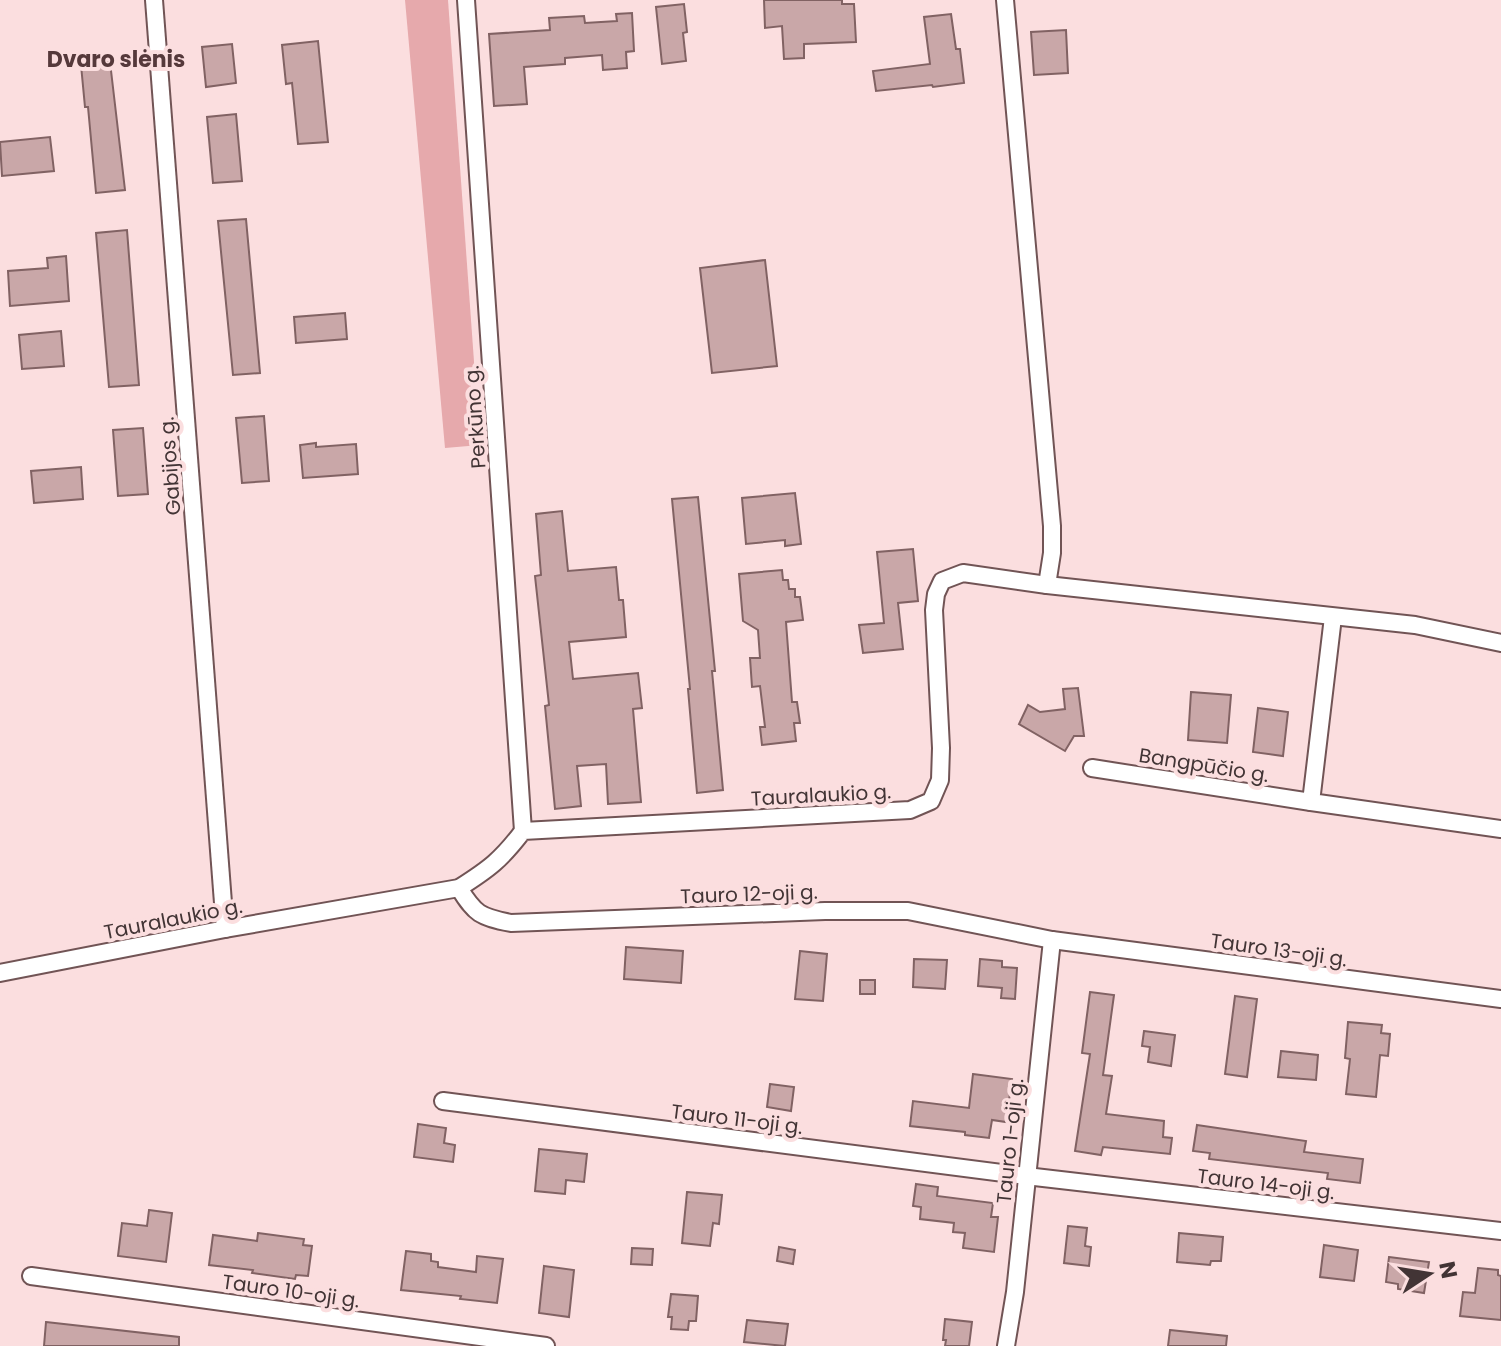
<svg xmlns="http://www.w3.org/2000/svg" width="1501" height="1346" viewBox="0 0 1501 1346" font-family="Poppins,sans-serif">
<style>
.green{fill:#e6a9ac}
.building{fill:#c9a7a8;stroke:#816263;stroke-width:2}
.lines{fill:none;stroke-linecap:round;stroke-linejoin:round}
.minor-casing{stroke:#715455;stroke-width:20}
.minor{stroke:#fff;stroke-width:16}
.labels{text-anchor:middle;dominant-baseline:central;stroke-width:8;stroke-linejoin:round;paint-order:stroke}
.street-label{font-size:20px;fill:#423435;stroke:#fbdedf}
.neighbourhood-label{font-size:22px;font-weight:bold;fill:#55393b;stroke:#fbdedf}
</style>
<rect width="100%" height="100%" fill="#fbdedf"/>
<polygon class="green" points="405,0 448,0 480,445 445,448"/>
<g class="building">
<polygon points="764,0 842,0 842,4 854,4 856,42 804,44 804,58 784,59 782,26 765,28"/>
<polygon points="684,4 687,32 683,33 686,61 662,64 656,7"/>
<polygon points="632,13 634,51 626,52 627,68 603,70 602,55 565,58 565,64 524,67 527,104 494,106 489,34 550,30 549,18 584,16 585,23 617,21 616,14"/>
<polygon points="951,14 956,49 960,49 964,83 933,87 932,85 876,91 873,71 930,64 924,17"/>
<polygon points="1066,30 1068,73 1034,75 1031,32"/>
<polygon points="318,41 328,142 298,144 292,83 286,84 282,45"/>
<polygon points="232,44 236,83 206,87 202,47"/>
<polygon points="110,62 125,190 96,193 88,107 85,107 81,65"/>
<polygon points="236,114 242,181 213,183 207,117"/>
<polygon points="50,137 54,171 2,176 0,142"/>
<polygon points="246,219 260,373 233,375 218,221"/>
<polygon points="127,230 139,385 109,387 96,233"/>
<polygon points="66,256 69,301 10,306 8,271 48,268 47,258"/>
<polygon points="765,260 777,366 712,373 700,268"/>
<polygon points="345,313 347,339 296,343 294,317"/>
<polygon points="61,331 64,366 22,369 19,335"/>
<polygon points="264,416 269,481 242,483 236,418"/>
<polygon points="143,428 148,494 118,496 113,430"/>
<polygon points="316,443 316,447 356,444 358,474 303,478 300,445"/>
<polygon points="81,467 83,499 34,503 31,471"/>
<polygon points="795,493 801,544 785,546 785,540 746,544 742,498"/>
<polygon points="698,497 715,671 712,671 723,790 697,793 688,689 690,689 672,499"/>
<polygon points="562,511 568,571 616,567 619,600 623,600 626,637 569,642 573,679 638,673 642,708 633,709 641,802 608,804 606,764 577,766 581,806 555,809 545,706 549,705 535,576 541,575 536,514"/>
<polygon points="913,549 918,601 898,603 903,649 863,653 859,625 884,623 877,552"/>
<polygon points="782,570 783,580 788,580 789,589 795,589 795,597 800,597 803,620 786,622 792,702 797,702 800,723 794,723 796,741 762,745 760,727 765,727 760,686 752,687 750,658 760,658 758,630 743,621 739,574"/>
<polygon points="1078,688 1084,736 1074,736 1065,751 1019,724 1028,705 1040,712 1065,709 1063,689"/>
<polygon points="1191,692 1231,695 1227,743 1188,740"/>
<polygon points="1258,708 1288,712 1283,756 1253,752"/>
<polygon points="626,947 683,951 681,983 624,979"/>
<polygon points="800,951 827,954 823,1001 795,999"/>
<polygon points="914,959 947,960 945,989 913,987"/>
<polygon points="980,959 1002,961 1002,967 1017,968 1015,999 1001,998 1002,988 978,986"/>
<rect x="860" y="980" width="15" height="14"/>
<polygon points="1090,992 1114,995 1103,1075 1112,1076 1106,1114 1164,1121 1163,1137 1172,1138 1170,1154 1103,1147 1101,1155 1075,1151 1090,1054 1082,1053"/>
<polygon points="1235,996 1257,999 1247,1077 1225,1074"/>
<polygon points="1348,1022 1382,1025 1381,1033 1390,1034 1388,1056 1380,1055 1376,1097 1346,1094 1350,1059 1345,1058"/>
<polygon points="1144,1031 1175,1035 1171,1066 1148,1062 1150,1047 1142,1046"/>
<polygon points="1281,1051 1318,1055 1316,1080 1278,1077"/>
<polygon points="973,1074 1012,1079 1006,1122 992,1120 989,1138 965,1135 965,1132 910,1126 913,1101 969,1108"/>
<polygon points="770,1084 794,1087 791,1111 767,1107"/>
<polygon points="418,1124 446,1128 444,1143 455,1145 453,1162 414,1157"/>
<polygon points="1197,1125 1306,1141 1304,1152 1363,1159 1360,1183 1327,1179 1328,1173 1209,1159 1210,1153 1193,1151"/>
<polygon points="539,1149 587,1154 584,1182 566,1180 565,1194 535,1191"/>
<polygon points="916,1184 938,1187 937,1196 993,1203 991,1217 998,1217 994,1252 963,1248 965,1233 953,1232 954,1223 920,1219 921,1207 913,1206"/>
<polygon points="687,1192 722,1195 719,1224 713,1223 710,1246 682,1243"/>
<polygon points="149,1210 172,1213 166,1262 118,1256 122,1223 147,1226"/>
<polygon points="1068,1226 1087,1228 1085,1246 1091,1247 1089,1266 1064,1263"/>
<polygon points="258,1233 304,1239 303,1245 312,1246 308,1276 296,1275 295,1279 252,1273 253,1270 209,1265 213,1235 257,1241"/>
<polygon points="1179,1233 1223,1237 1221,1261 1211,1261 1210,1265 1177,1262"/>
<polygon points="1324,1245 1358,1250 1354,1281 1320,1277"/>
<polygon points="779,1247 795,1250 793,1264 777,1261"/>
<polygon points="632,1248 653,1249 652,1265 631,1264"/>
<polygon points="406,1251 431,1254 431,1261 438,1262 438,1267 476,1272 477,1256 503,1259 497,1303 460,1299 461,1296 401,1290"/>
<polygon points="1389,1257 1429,1262 1424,1293 1398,1289 1398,1284 1386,1282"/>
<polygon points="544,1266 574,1270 569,1317 539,1313"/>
<polygon points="1478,1268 1498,1270 1498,1275 1501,1276 1501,1320 1460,1316 1463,1292 1475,1293"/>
<polygon points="671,1294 698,1296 696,1321 689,1321 688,1330 671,1329 672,1317 668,1317"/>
<polygon points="945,1319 972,1322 969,1346 945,1346 946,1340 943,1340"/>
<polygon points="747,1320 788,1324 785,1346 744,1342"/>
<polygon points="46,1322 179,1337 179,1346 44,1346"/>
<polygon points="1170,1330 1227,1336 1226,1346 1168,1346"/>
</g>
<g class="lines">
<defs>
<g id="minor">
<polyline points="154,0 225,929"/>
<polyline points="466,0 523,831"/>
<polyline points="1005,0 1052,526 1052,553 1047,585"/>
<polyline points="1333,617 1311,802 1501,829"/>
<polyline points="1092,768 1311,802"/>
<path d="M 459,888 C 475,914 480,917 511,923 L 825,911 L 908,911 L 1052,940 L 1501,999"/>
<path d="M 0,973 L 225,929 L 459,888 C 489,869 501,860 523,831 L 910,810 L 931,801 L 940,780 L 941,748 L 934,610 L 936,594 L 942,581 L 963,573 L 1047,585 L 1415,625 L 1501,643"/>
<polyline points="443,1101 1026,1176 1501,1231"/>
<polyline points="31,1276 546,1346"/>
<polyline points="1006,1346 1015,1292 1052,940"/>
</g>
</defs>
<use href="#minor" class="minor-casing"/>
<use href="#minor" class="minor"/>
</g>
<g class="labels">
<g class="street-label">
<text transform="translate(475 417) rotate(-94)">Perkūno g.</text>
<text transform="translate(170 466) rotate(-94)">Gabijos g.</text>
<text transform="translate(1204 765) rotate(9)">Bangpūčio g.</text>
<text transform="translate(821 795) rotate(-3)">Tauralaukio g.</text>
<text transform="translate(749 894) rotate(-2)">Tauro 12-oji g.</text>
<text transform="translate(173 919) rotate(-11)">Tauralaukio g.</text>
<text transform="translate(1279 950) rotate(8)">Tauro 13-oji g.</text>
<text transform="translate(737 1119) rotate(7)">Tauro 11-oji g.</text>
<text transform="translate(1010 1141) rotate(-84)">Tauro 1-oji g.</text>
<text transform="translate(1266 1184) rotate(7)">Tauro 14-oji g.</text>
<text transform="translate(291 1291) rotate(8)">Tauro 10-oji g.</text>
</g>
<g class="neighbourhood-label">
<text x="116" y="59">Dvaro slėnis</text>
</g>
</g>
<g transform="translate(1429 1274) rotate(78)" stroke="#fbdedf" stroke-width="6" paint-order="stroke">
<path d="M0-6L14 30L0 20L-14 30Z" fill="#423435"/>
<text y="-12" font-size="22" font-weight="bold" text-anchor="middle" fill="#423435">N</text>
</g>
</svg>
